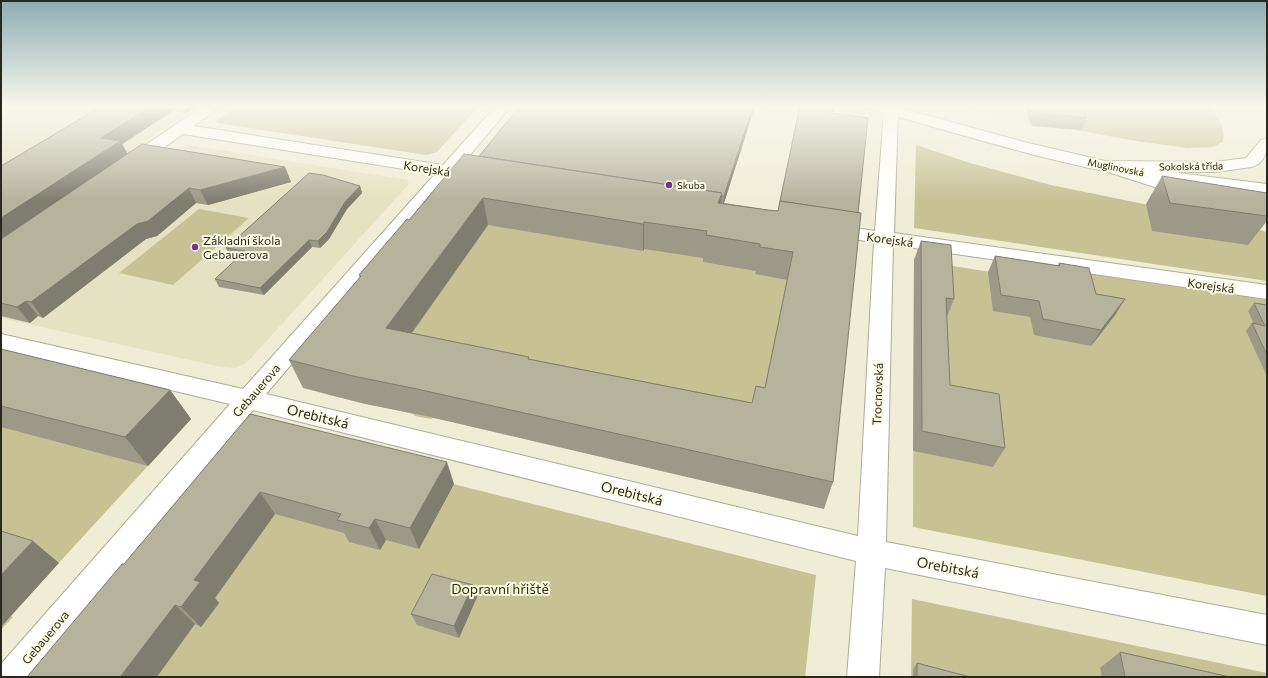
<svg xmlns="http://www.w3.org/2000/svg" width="1268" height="678" viewBox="0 0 1268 678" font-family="Commissioner,sans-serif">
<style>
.built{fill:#e5e2c3}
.green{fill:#c6c294}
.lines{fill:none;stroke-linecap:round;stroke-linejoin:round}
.minor-casing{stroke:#adac95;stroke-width:2}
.tertiary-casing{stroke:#adac95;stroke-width:2}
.secondary-casing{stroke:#adac95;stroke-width:2}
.minor{fill:#fff;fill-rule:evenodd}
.tertiary{fill:#fff;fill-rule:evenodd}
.secondary{fill:#fff;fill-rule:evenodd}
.wall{fill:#9c9a86;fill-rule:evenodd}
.shaded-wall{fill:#7f7d6d}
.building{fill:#b5b39c;stroke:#7f7d6d;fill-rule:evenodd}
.poi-dot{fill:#7c2d9d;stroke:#fcfbe2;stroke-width:1.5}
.labels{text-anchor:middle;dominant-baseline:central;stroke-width:4;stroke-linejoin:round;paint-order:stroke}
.far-street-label{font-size:10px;fill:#29281f;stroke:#fcfbe2}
.far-poi-label{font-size:10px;fill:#29281f;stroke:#fcfbe2;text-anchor:start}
.street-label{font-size:12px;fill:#29281f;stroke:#fcfbe2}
.poi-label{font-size:12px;fill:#29281f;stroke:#fcfbe2;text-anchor:start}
.near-street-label{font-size:14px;fill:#29281f;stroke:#fcfbe2}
.near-park-label{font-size:14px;fill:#353102;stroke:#fcfbe2}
</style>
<rect width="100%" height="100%" fill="#efedd5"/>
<g class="built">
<polygon points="1,106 197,106 1,237"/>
<polygon points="962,106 1069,106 1073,115 1071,129 1032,126"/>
<polygon points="189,145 407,180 409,184 252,357 246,363 235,368 221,367 1,318 1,274 180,147"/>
</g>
<g class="green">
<polygon points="238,106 479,106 437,152 426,155 217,123 216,121"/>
<path d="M 1069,106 L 1210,106 C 1218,118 1226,127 1223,142 L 1212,147 L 1188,148 L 1136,141 L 1071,129 L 1073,115 Z"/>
<polygon points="916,145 970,163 1051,185 1246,225 1267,232 1267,281 914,228"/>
<polygon points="463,189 785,240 825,501 453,422 433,418 431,419 415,416 413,414 329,395"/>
<polygon points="199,209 249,218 173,285 119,273"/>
<polygon points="914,260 1023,277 1020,261 1267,297 1267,596 913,527"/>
<polygon points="1,371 191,419 10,616 13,617 1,630"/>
<polygon points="310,448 816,575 805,677 70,677"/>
<polygon points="912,599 1267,673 1267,677 911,677"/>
</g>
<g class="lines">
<defs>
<g id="minor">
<polygon points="203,106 221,106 194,126 443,165 496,106 511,106 459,168 484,172 486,176 484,180 478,181 451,177 266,394 858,536 874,242 829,236 822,234 820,230 822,226 829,224 875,231 884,111 886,108 891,107 896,108 898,111 894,233 1267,285 1267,299 893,245 886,542 1267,615 1267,645 885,568 879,677 847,677 856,561 253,410 32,677 1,677 1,664 230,404 1,350 1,334 243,389 435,174 183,134 137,167 131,168 125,167 123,163 125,159"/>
<polygon points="1259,106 1267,106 1267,112 1262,111"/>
<path d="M 1267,138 C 1267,151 1266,163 1251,167 L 1215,172 L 1105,171 L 1099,170 L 1097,166 L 1099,162 L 1105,161 L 1215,162 L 1246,158 L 1261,140 Z"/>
</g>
<polygon id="tertiary" points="1114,163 1192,188 1195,192 1192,196 1186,197 1108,172 1106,168 1108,164"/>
<path id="secondary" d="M 867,106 L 893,106 L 1024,142 L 1105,161 L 1186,174 L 1267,184 L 1267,194 C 1213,188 1158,182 1104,171 C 1025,155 947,130 869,109 Z"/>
</defs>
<use href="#minor" class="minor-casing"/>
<use href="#tertiary" class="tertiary-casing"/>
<use href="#secondary" class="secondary-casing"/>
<use href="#minor" class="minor"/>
<use href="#tertiary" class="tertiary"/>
<use href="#secondary" class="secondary"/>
</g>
<g class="wall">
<polygon points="102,106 197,106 187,113 173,111 122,144 128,154 285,167 291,182 208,205 196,203 157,236 146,239 43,318 38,316 30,323 1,316 1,166"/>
<path d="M 755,106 L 724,203 L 768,210 L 778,211 L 780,201 L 832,113 L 858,213 L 833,482 L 824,509 L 426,416 L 365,404 L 303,388 L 289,360 L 360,278 L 359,275 L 409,220 L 479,156 ZM 488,225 L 643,251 L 644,249 L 703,258 L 703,262 L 756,271 L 755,274 L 787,280 L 765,388 L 752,403 L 530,359 L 412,333 Z"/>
<polygon points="1024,106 1081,106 1087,118 1081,130 1032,126"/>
<polygon points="1162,176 1267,193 1267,221 1248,245 1152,231 1146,204"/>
<polygon points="360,186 362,193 347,209 329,239 320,248 312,247 264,295 219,287 215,279 239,257 229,255 226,248"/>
<polygon points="921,241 954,299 947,317 950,385 1005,448 993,467 913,451 914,260"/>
<polygon points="995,256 1058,266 1059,263 1096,294 1125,299 1115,315 1091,346 1034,335 1030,317 993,311 988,272"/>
<polygon points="1254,303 1267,305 1267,376 1246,331 1252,323 1254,324 1248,311"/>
<polygon points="1,349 170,390 191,419 148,466 1,427"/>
<polygon points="250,414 454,484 419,549 386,540 380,550 349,542 344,533 275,514 215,598 219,603 201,627 195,624 124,564"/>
<polygon points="477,597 459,638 417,625 411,614"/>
<polygon points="1120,652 1230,677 1102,677 1100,668"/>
<polygon points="917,663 970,677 913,677 913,669"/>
</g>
<g class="shaded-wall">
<polygon points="151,106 171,106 173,111 122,144 128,155 1,241 1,218 101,138"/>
<polygon points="184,106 197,106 187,113"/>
<polygon points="753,106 755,106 723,206 724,196"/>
<polygon points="285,167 291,182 208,205 200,190"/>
<polygon points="360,186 362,193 347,209 329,239 320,248 318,241 345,202"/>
<polygon points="189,188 196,203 157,236 146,239 43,318 31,302 137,224"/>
<polygon points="722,193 719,219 718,203"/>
<polygon points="483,198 488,225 396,355 386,328"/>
<polygon points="644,222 644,249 643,251 643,224"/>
<polygon points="309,240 312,247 264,295 260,288"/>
<polygon points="1125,299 1115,315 1091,346 1101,330"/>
<polygon points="26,301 38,316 30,323 17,307"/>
<polygon points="170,390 191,419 148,466 125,437"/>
<polygon points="447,462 454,484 419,549 410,528"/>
<polygon points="260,492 275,514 215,598 219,603 201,627 181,607 194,580"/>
<polygon points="375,519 386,540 380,550 369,528"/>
<polygon points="33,541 59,563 1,627 1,575"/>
<polygon points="473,585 477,597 459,638 454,626"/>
<polygon points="175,605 195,624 157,677 120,677"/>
</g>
<g class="building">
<polygon points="102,106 151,106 101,138 120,141 1,218 1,166"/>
<polygon points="520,106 753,106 724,196 721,196 722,193 479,156"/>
<polygon points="800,106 833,106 832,113 868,118 858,213 780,201"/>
<polygon points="1035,106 1081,106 1087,118 1037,113"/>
<polygon points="142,144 285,167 200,190 189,188 148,221 137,224 31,302 26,301 17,307 1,303 1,239"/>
<path d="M 464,154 L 722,193 L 718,203 L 768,210 L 778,211 L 780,201 L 861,213 L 833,482 L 417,389 L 353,376 L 289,360 L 361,276 L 359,275 L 407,219 L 409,220 ZM 483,198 L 643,224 L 644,222 L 707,231 L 706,235 L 760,244 L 760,247 L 793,252 L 765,388 L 756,386 L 752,403 L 528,359 L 529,357 L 386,328 Z"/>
<polygon points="309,173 323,175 360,186 345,202 327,232 318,241 309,240 260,288 215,279 245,251 226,248"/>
<polygon points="1162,176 1267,193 1267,216 1170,203"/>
<polygon points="921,241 951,245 954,299 946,298 950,385 999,394 1005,448 922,431"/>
<polygon points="995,256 1060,266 1059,263 1089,268 1096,294 1125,299 1101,330 1043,319 1039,301 1001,295"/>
<polygon points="1254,303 1267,305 1267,355 1252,323 1265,326"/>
<polygon points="1,349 170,390 125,437 1,406"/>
<polygon points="250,414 447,462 410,528 375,519 369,528 337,520 341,514 260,492 194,580 200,582 181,607 175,605 120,677 27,677 122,564 124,564"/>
<polygon points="1,531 33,541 1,575"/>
<polygon points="432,574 473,585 454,626 411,614"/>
<polygon points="1120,652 1230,677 1125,677"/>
<polygon points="917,663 970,677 917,677"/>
</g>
<linearGradient id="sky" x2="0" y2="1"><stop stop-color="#8dadb6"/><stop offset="0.53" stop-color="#f8f7ec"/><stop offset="1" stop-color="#f8f7ec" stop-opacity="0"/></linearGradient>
<rect width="1268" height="201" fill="url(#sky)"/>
<g class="poi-dot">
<circle cx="669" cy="185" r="4"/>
<circle cx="195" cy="247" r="4"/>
</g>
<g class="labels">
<g class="far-street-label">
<text transform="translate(1191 166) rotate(-1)">Sokolská třída</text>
<text transform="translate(1116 167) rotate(11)">Muglinovská</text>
</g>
<g class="far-poi-label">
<text x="677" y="185">Skuba</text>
</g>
<g class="street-label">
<text transform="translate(427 168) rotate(9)">Korejská</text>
<text transform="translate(890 239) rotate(8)">Korejská</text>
<text transform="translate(1211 285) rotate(8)">Korejská</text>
<text transform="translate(256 390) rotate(-49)">Gebauerova</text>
<text transform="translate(877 394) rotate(-88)">Trocnovská</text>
<text transform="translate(45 637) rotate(-50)">Gebauerova</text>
</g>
<g class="poi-label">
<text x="203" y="240">Základní škola<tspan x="203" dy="14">Gebauerova</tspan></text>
</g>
<g class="near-street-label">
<text transform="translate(318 416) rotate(14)">Orebitská</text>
<text transform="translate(632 493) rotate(14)">Orebitská</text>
<text transform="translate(948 567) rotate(11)">Orebitská</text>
</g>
<g class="near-park-label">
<text x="500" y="588">Dopravní hřiště</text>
</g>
</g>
<rect width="1268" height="678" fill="none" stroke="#29281f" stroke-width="4"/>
</svg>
